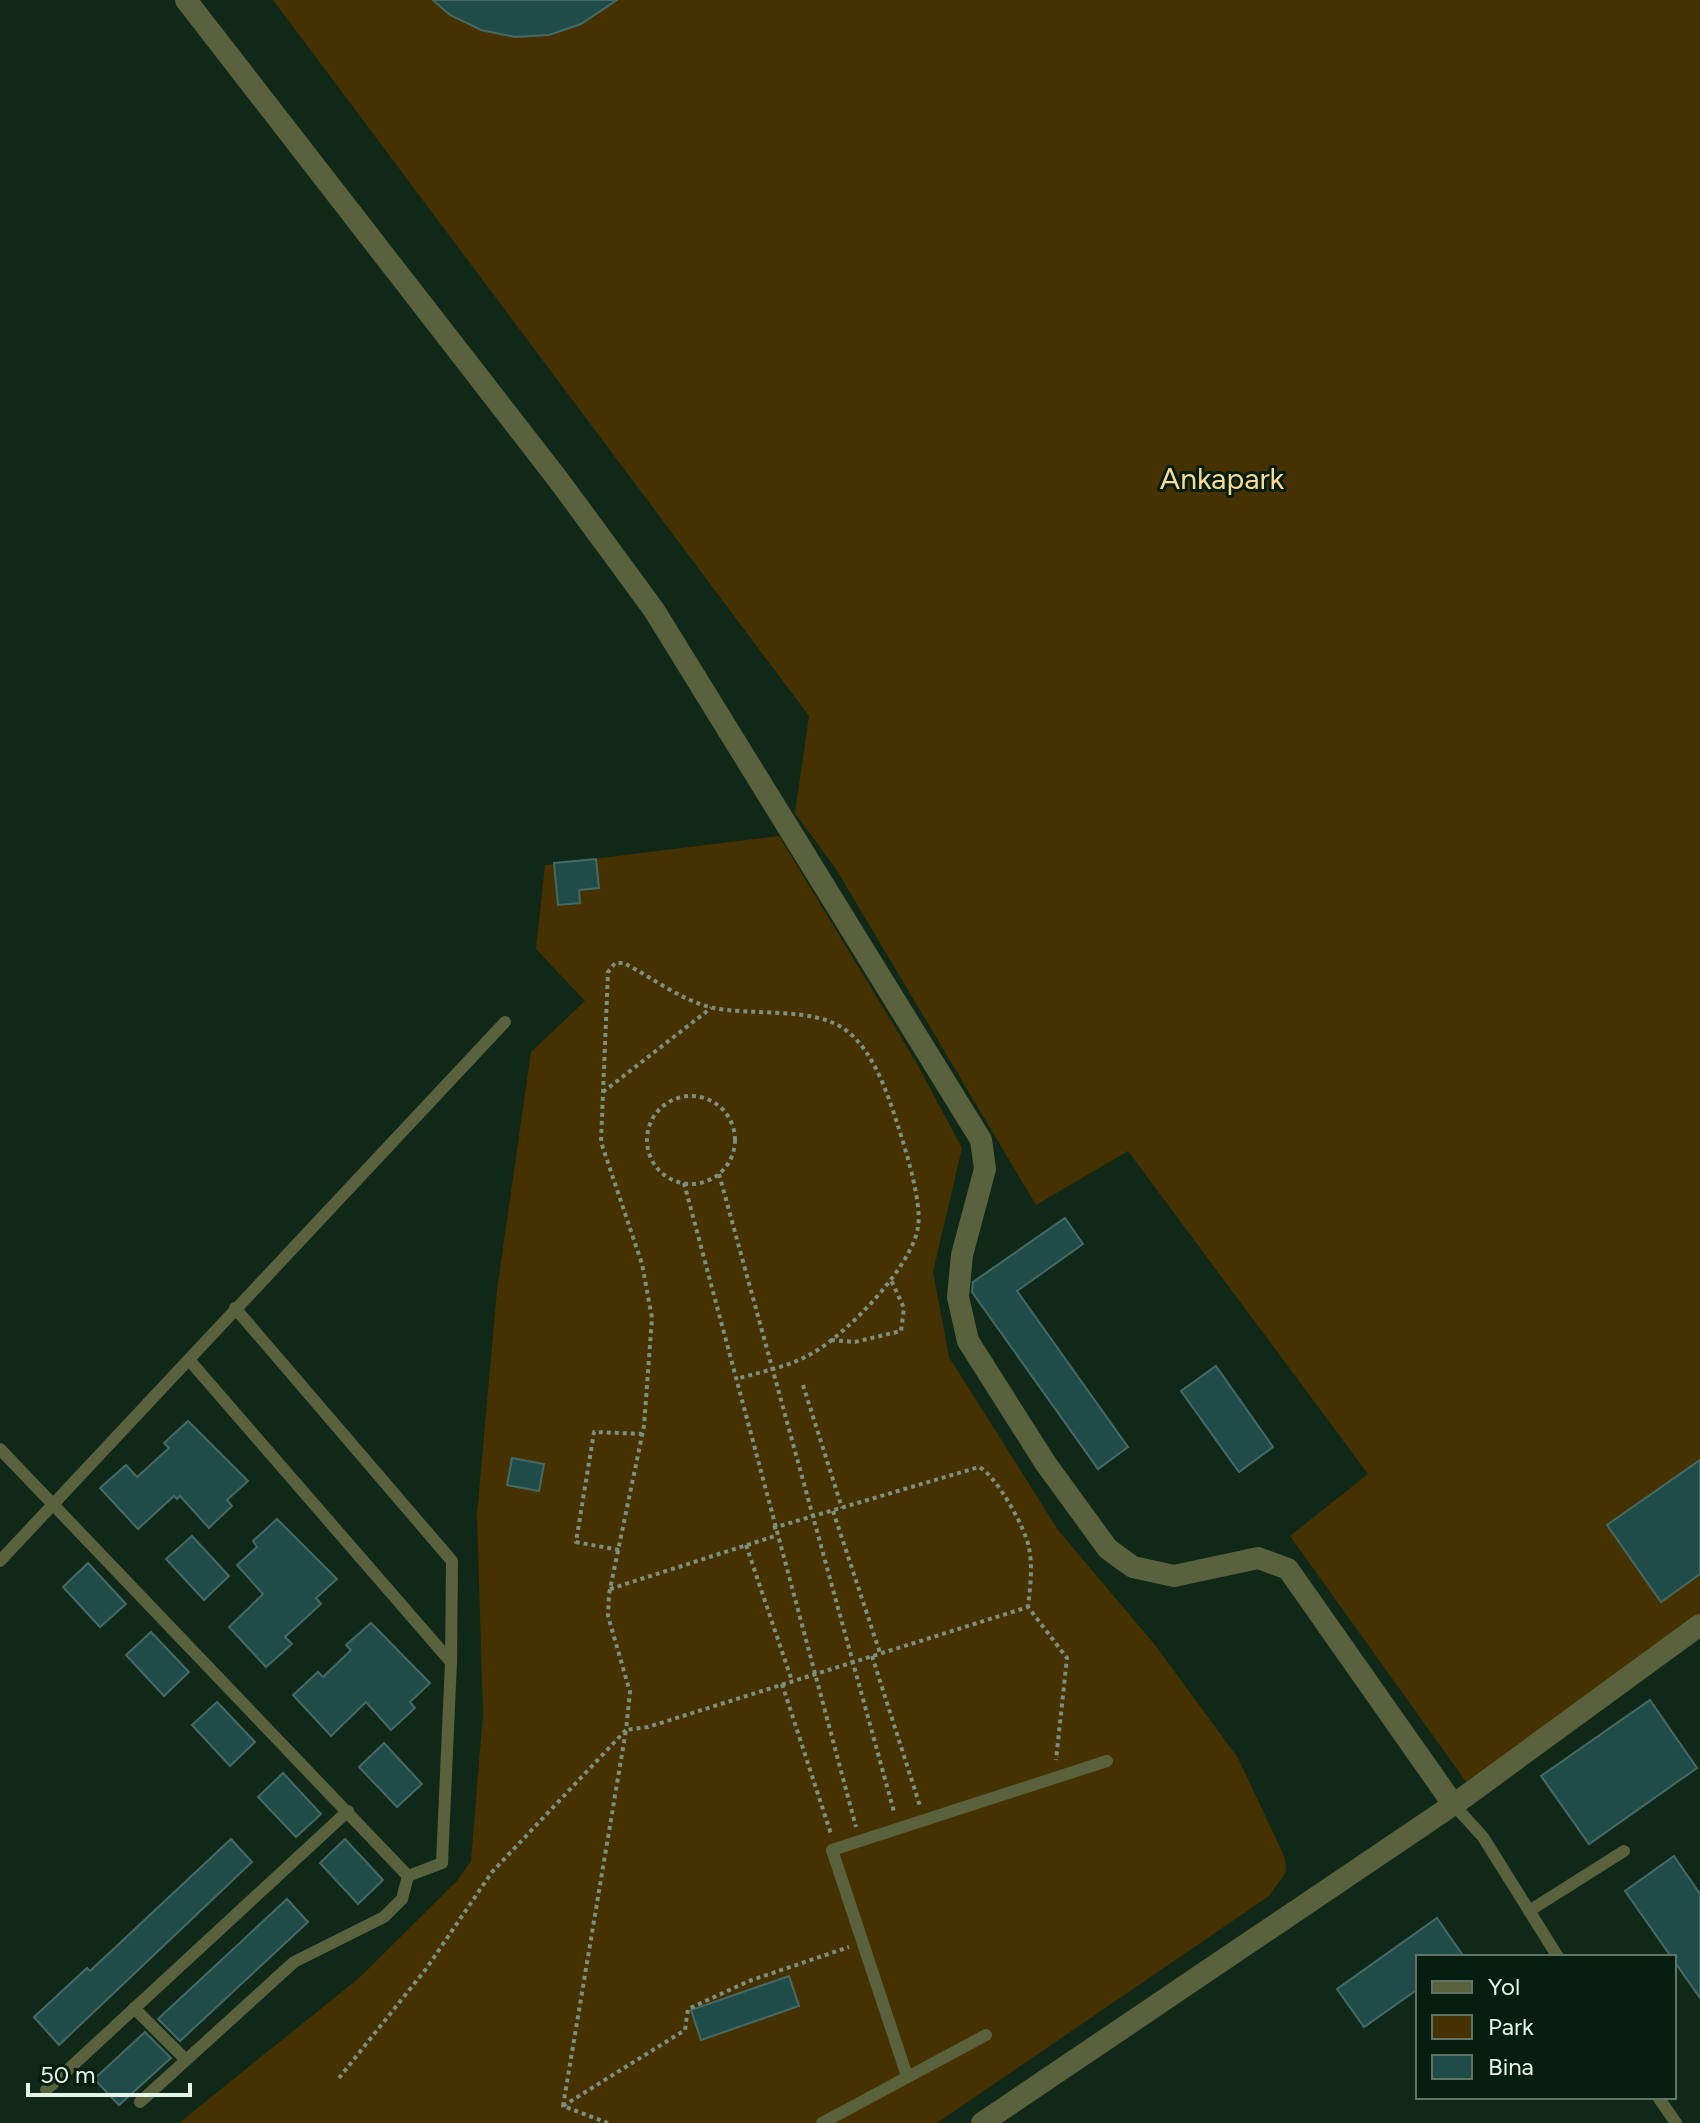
<svg xmlns="http://www.w3.org/2000/svg" width="1700" height="2123" viewBox="0 0 1700 2123" font-family="Figtree,sans-serif">
<style>
.green{fill:#463200}
.building{fill:#1f4c48;stroke:#456a66;stroke-width:2}
.lines{fill:none;stroke-linecap:round;stroke-linejoin:round}
.path{stroke:#7c8f81;stroke-width:4;stroke-dasharray:4 4;stroke-linecap:butt}
.service{stroke:#59613d;stroke-width:12}
.minor{stroke:#59613d;stroke-width:22}
.labels{text-anchor:middle;dominant-baseline:central;stroke-width:6;stroke-linejoin:round;paint-order:stroke}
.park-label{font-size:30px;fill:#fbd996;stroke:#061e0f}
</style>
<rect width="100%" height="100%" fill="#102818"/>
<g class="green">
<polygon points="273,0 1700,0 1700,1633 1477,1797 1290,1536 1368,1474 1128,1151 1036,1205 836,869 795,813 809,716"/>
<polygon points="779,836 916,1062 962,1148 933,1272 949,1357 1058,1530 1155,1645 1238,1758 1285,1858 1286,1872 1269,1896 937,2123 179,2123 359,1978 456,1882 471,1861 483,1714 477,1515 497,1290 531,1052 585,1001 536,949 545,865"/>
</g>
<g class="building">
<polygon points="433,0 617,0 581,24 549,35 515,37 481,30 450,15"/>
<polygon points="596,859 599,888 579,890 580,903 558,905 554,863"/>
<polygon points="1065,1218 1083,1244 1017,1291 1128,1447 1098,1469 972,1292 973,1282"/>
<polygon points="1216,1366 1273,1447 1239,1472 1181,1391"/>
<polygon points="188,1421 248,1481 227,1500 232,1506 209,1528 180,1496 177,1499 174,1496 138,1529 100,1488 126,1465 137,1477 169,1448 164,1443"/>
<polygon points="512,1458 544,1464 539,1491 507,1485"/>
<polygon points="1700,1460 1700,1574 1661,1602 1607,1525"/>
<polygon points="277,1519 337,1579 316,1598 321,1604 285,1637 292,1644 266,1667 229,1627 263,1594 237,1565 257,1547 253,1541"/>
<polygon points="192,1536 229,1576 204,1600 166,1559"/>
<polygon points="88,1563 126,1604 100,1627 63,1587"/>
<polygon points="371,1623 430,1683 410,1702 415,1708 391,1730 366,1702 331,1736 293,1695 318,1672 323,1677 351,1650 346,1645"/>
<polygon points="151,1632 189,1672 164,1696 126,1655"/>
<polygon points="1650,1700 1697,1768 1589,1844 1541,1776"/>
<polygon points="217,1702 255,1742 230,1766 192,1725"/>
<polygon points="384,1743 422,1784 397,1807 359,1767"/>
<polygon points="283,1773 321,1814 296,1837 258,1797"/>
<polygon points="231,1839 252,1862 59,2045 34,2017 87,1968 90,1971"/>
<polygon points="345,1839 383,1880 358,1904 320,1863"/>
<polygon points="1674,1856 1700,1894 1700,1998 1625,1891"/>
<polygon points="287,1899 308,1922 180,2041 158,2019"/>
<polygon points="1437,1918 1464,1957 1418,1957 1418,1989 1364,2027 1337,1989"/>
<polygon points="789,1976 799,2006 701,2040 691,2010"/>
<polygon points="145,2032 171,2058 119,2105 94,2079"/>
</g>
<g class="lines">
<g class="path">
<polyline points="603,1092 711,1008"/>
<circle cx="691" cy="1140" r="44"/>
<polyline points="719,1174 894,1812"/>
<polyline points="684,1183 856,1827"/>
<polyline points="831,1340 855,1342 901,1331 904,1308 891,1280"/>
<polyline points="803,1385 842,1508"/>
<polyline points="833,1511 880,1653"/>
<path d="M 773,1528 L 979,1467 C 996,1475 1026,1529 1029,1548 C 1033,1567 1030,1588 1028,1607"/>
<polyline points="746,1545 792,1681"/>
<polyline points="619,1550 576,1542 594,1432 642,1434"/>
<polyline points="610,1589 775,1536"/>
<polyline points="872,1656 920,1806"/>
<polyline points="782,1684 831,1834"/>
<path d="M 339,2078 L 426,1969 L 492,1872 L 626,1730 L 630,1692 L 608,1616 L 609,1594 L 644,1426 L 652,1318 L 642,1264 L 601,1142 L 608,972 L 615,963 L 624,963 C 651,977 681,1000 710,1007 C 749,1017 814,1005 847,1031 C 874,1052 888,1095 898,1126 C 906,1151 922,1202 918,1227 C 912,1267 846,1335 811,1354 C 788,1367 760,1372 736,1379"/>
<polyline points="563,2106 685,2030 688,2009 749,1981 849,1947"/>
<polyline points="608,2123 563,2106 626,1730 648,1727 1028,1607 1067,1658 1056,1760"/>
</g>
<g class="service">
<polyline points="235,1308 452,1561 451,1662 442,1863 408,1876"/>
<polyline points="190,1361 451,1662"/>
<polyline points="0,1449 408,1876"/>
<polyline points="0,1561 505,1022"/>
<polyline points="1453,1804 1483,1837 1558,1957"/>
<polyline points="1529,1911 1624,1851"/>
<polyline points="134,2008 186,2060"/>
<polyline points="907,2076 832,1850 1107,1761"/>
<polyline points="46,2090 348,1811"/>
<polyline points="1658,2097 1676,2123"/>
<polyline points="140,2102 294,1962 384,1917 402,1899 408,1876"/>
<polyline points="822,2123 986,2035"/>
</g>
<g class="minor">
<polyline points="186,0 560,482 654,610 981,1140 985,1169 962,1255 958,1297 968,1341 1046,1464 1108,1549 1133,1567 1174,1576 1258,1558 1288,1569 1453,1804"/>
<polyline points="982,2123 1463,1798 1700,1625"/>
</g>
</g>
<g class="labels">
<g class="park-label">
<text x="1222" y="478">Ankapark</text>
</g>
</g>
<rect x="1416" y="1955" width="260" height="144" fill="#061e0f" stroke="#607466" stroke-width="2"/>
<rect x="1432" y="1981" width="40" height="12" fill="#59613d" stroke="#607466" stroke-width="2"/>
<text x="1488" y="1995" font-size="24" fill="#e6f5e9">Yol</text>
<rect x="1432" y="2015" width="40" height="24" fill="#463200" stroke="#607466" stroke-width="2"/>
<text x="1488" y="2035" font-size="24" fill="#e6f5e9">Park</text>
<rect x="1432" y="2055" width="40" height="24" fill="#1f4c48" stroke="#607466" stroke-width="2"/>
<text x="1488" y="2075" font-size="24" fill="#e6f5e9">Bina</text>
<path d="M28 2083v12h162v-12" fill="none" stroke="#e6f5e9" stroke-width="4"/>
<text x="40" y="2083" font-size="24" fill="#e6f5e9" stroke="#061e0f" stroke-width="6" paint-order="stroke">50 m</text>
</svg>
